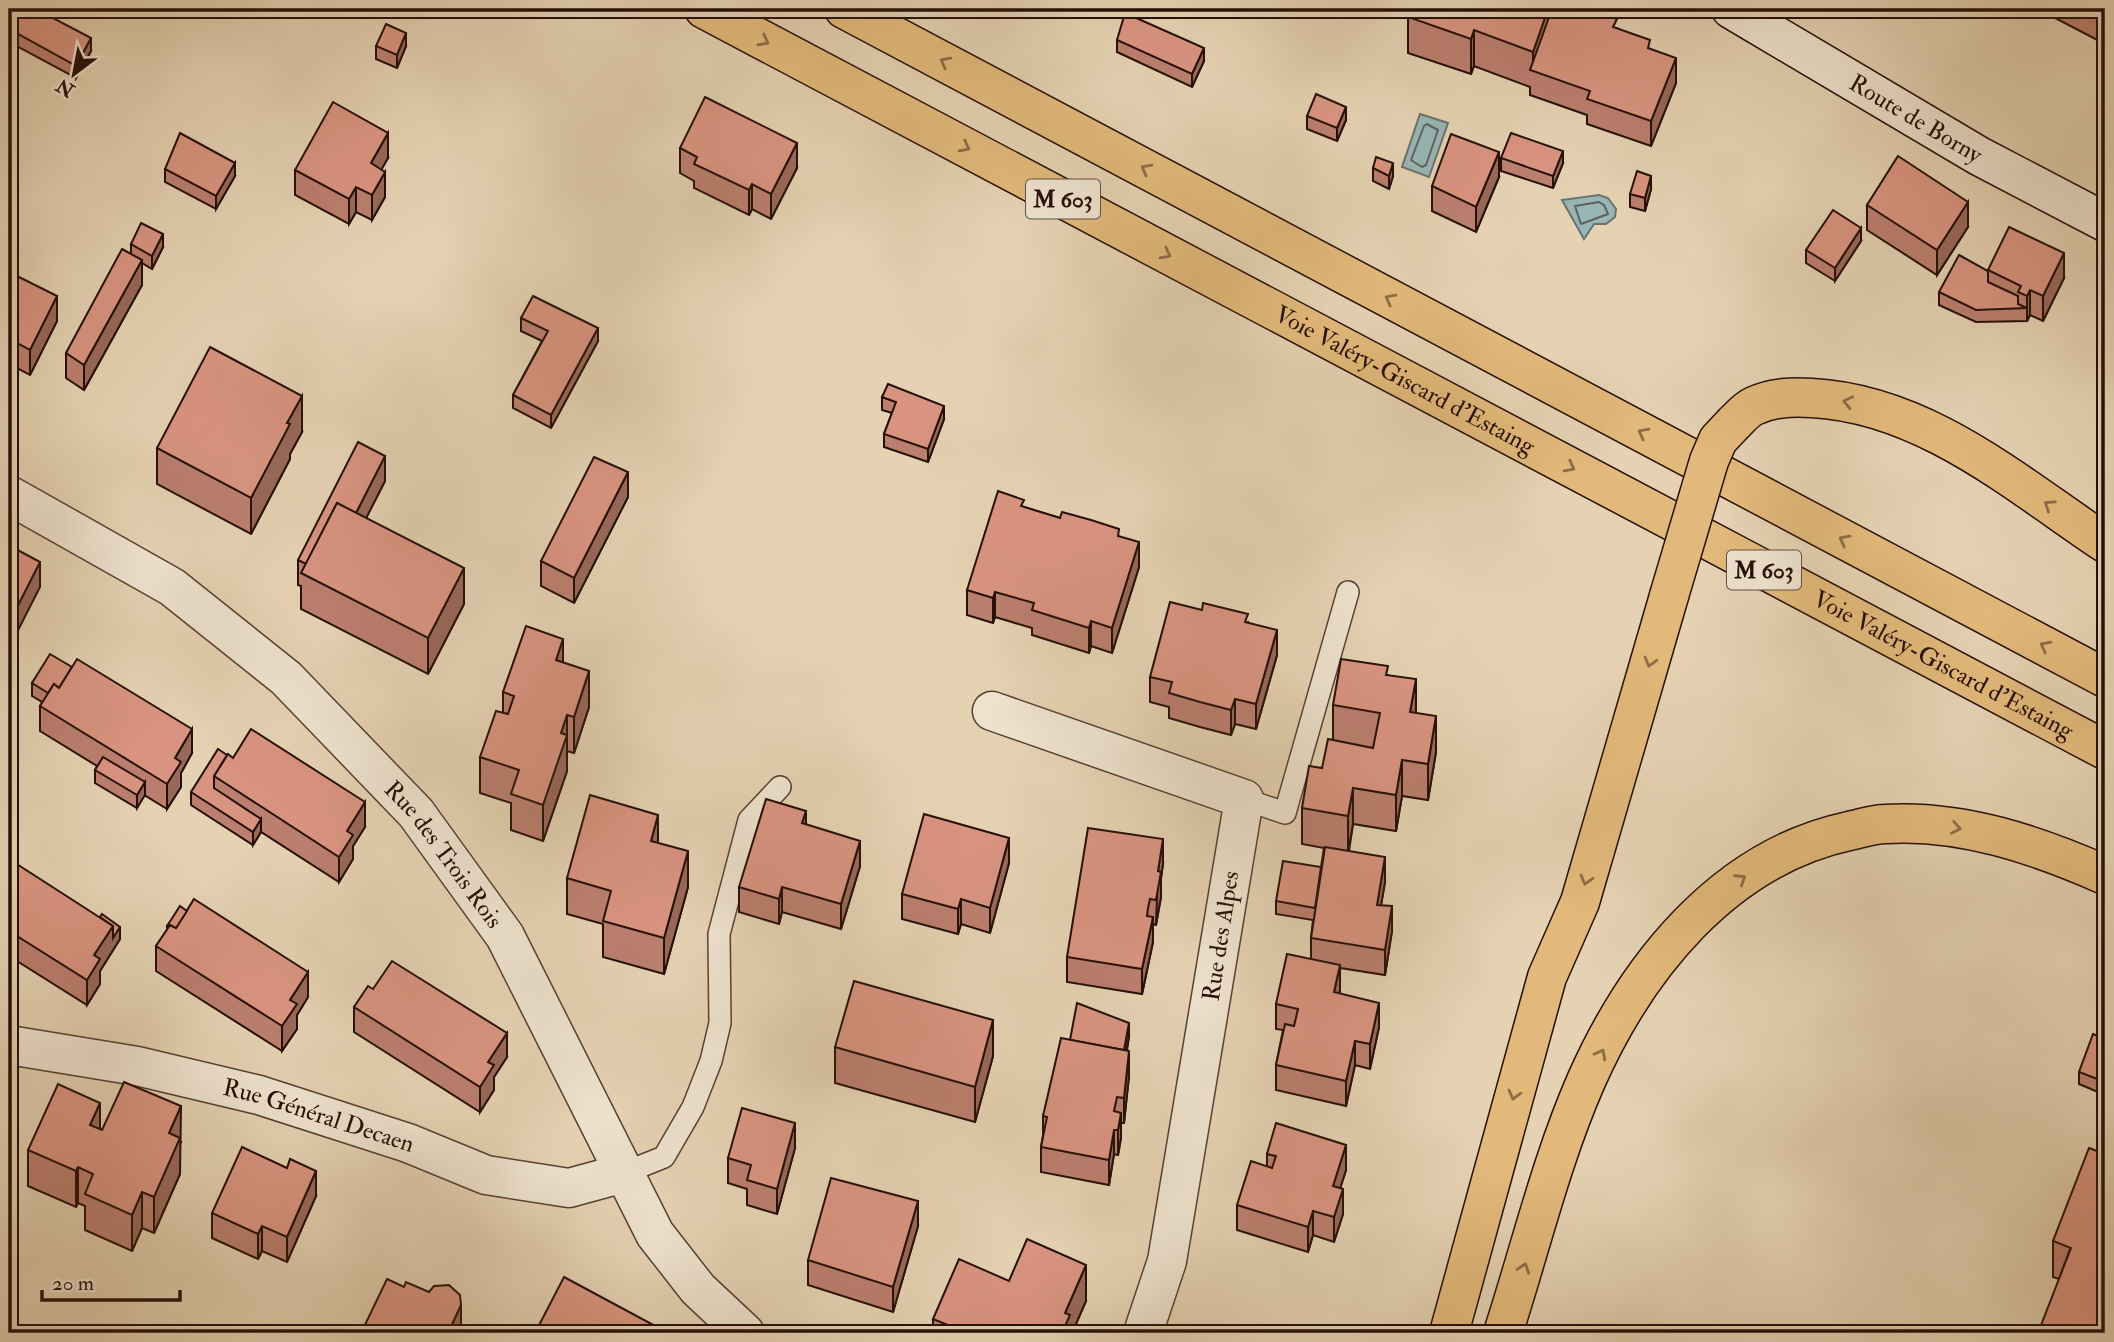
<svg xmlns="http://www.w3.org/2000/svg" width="2114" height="1342" viewBox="0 0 2114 1342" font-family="'IM FELL Double Pica',serif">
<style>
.water{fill:#98b6b5;stroke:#6a736f;stroke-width:2}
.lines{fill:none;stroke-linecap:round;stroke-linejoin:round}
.shore{stroke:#5e625e;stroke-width:2}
.lane-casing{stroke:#554032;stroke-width:24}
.street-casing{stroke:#554032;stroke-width:41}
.secondary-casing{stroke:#250f07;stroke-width:41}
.highway-casing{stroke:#250f07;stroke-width:41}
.lane{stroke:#eee2ce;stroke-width:21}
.street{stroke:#eee2ce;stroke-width:38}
.secondary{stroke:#eee2ce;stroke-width:38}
.highway{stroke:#e2b97a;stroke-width:38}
.highway-bridge-casing{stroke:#250f07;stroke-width:41;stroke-linecap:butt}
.highway-bridge{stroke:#e2b97a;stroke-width:38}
.wall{fill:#bb7f6f;stroke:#250f07;stroke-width:2}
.shaded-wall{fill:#98685a;stroke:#250f07;stroke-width:2}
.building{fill:#d99481;stroke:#250f07;stroke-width:2}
.oneway{stroke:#8d6c46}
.labels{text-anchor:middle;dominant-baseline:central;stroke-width:5;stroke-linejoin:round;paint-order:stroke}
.shield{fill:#eee2ce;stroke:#614e43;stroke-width:2}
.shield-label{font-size:23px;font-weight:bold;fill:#250f07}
.street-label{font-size:24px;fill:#250f07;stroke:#eee2ce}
</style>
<rect width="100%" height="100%" fill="#e5d2b3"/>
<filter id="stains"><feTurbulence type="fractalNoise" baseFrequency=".00286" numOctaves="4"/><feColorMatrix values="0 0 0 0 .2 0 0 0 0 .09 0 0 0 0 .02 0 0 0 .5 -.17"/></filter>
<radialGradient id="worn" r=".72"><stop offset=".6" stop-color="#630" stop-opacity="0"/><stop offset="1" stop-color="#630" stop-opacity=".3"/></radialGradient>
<g class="water">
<polygon points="1420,114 1448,123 1429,177 1402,167"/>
<polygon points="1599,195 1608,198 1616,209 1615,217 1606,224 1594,224 1584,239 1562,200"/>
</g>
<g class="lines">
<g class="shore">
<polygon points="1427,124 1438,130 1426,165 1422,167 1411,160 1424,126"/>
<polygon points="1599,202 1604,205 1608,214 1581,224 1575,206"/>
</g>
<defs>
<g id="lane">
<polyline points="1244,799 1285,813 1348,592"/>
<polyline points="624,1173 664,1157 693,1107 711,1061 720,1023 719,934 749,820 780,787"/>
</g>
<g id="street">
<path id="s1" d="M 9,495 L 172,587 L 286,678 L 416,813 L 505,936 L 655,1234 L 698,1289 L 745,1333"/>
<polyline points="992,711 1244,799 1167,1261 1143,1333"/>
<path id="s2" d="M 9,1045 L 137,1066 L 259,1095 L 408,1143 L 486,1175 L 569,1188 L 624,1173"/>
</g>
<g id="secondary">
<path id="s3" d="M 1731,9 L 1979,156 L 2105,222"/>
</g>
<g id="highway">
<path id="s4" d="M 704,9 L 2105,750"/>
<polyline points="844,9 2105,678"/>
<path d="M 1734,423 C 1740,417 1747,409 1754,406 C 1773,397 1792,397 1812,398 C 1925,404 2015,483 2105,543"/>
<polyline points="1449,1333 1547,977 1580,902 1669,596"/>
<path d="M 1503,1333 C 1530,1250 1551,1161 1586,1081 C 1636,968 1723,858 1849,831 C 1860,829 1873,824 1885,824 C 1961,819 2037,845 2105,875"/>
</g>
</defs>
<use href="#lane" class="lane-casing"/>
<use href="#street" class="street-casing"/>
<use href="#secondary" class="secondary-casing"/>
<use href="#highway" class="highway-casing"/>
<use href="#lane" class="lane"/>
<use href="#street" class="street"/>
<use href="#secondary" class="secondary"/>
<use href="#highway" class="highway"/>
<defs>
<polyline id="highway-bridge" points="1669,596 1709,461 1718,440 1734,423"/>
</defs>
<use href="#highway-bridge" class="highway-bridge-casing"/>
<use href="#highway-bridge" class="highway-bridge"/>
</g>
<g class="wall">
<polygon points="9,9 91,51 76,78 9,42"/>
<polygon points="2038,9 2105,9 2105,44"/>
<polygon points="1408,17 1617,28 1650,49 1676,83 1651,146 1587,124 1587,115 1530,95 1530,87 1474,66 1471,74 1408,53"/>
<polygon points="1117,40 1204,61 1192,87 1117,52"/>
<polygon points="376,46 406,46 397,68 376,59"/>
<polygon points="1307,116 1346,120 1337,141 1307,129"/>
<polygon points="680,148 797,168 771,219 752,209 749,215 694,188 694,181 680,173"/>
<polygon points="388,158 381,169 385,197 372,220 356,212 349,224 295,195 295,170"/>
<polygon points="1501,158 1563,163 1553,188 1501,171"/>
<polygon points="1373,168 1393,176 1389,189 1373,181"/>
<polygon points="165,169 235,176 216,209 165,182"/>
<polygon points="1499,177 1476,232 1432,211 1432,186"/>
<polygon points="1651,189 1645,211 1630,207 1630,194"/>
<polygon points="1867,205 1968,227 1937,275 1867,230"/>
<polygon points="1861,241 1835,281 1806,263 1806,250"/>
<polygon points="131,244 163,247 152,269 142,263 142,285 84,390 66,378 66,353 131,254"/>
<polygon points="1988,270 2064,278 2043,321 2030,315 2027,321 1976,322 1939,305 1939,292"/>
<polygon points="9,272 57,321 30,375 9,364"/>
<polygon points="521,318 598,341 551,428 513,408 513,395 542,341 521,331"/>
<polygon points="882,397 944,419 928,462 884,447 884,434 892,413 882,410"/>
<polygon points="302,432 290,454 290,459 251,534 157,484 157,448"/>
<polygon points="385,481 366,518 464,604 428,674 301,609 301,586 298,585 298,560"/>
<polygon points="628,497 574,603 541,586 541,561"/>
<polygon points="1024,507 1119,536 1139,567 1112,653 1091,646 1089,653 1032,635 1032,628 995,617 993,623 967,615 967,590"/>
<polygon points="1248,622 1277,655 1256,729 1235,724 1231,735 1200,727 1169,718 1169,707 1150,702 1150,677"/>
<polygon points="563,662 589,707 574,753 567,751 567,771 543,841 511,830 511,803 480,793 480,757 503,713 503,692"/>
<polygon points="1388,675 1416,713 1436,752 1428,800 1402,796 1396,831 1353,824 1349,851 1385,882 1381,905 1392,931 1385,975 1340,968 1340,993 1379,1027 1370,1069 1355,1065 1346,1106 1276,1090 1276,1065 1283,1030 1276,1029 1276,1004 1311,959 1311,938 1313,920 1276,914 1276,901 1321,867 1324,848 1302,844 1302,808 1322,768 1333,740 1333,705"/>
<polygon points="32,683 192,753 181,773 181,787 167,809 144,795 137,808 95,783 95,770 97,766 40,731 40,706 42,702 32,696"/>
<polygon points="227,755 365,827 353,846 353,859 339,882 261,832 253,845 191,805 191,792"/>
<polygon points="806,824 860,866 841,929 782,912 779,924 739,912 739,887"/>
<polygon points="9,859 120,939 100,971 100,984 87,1005 9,956"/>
<polygon points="1009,863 990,933 961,924 958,934 902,919 902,894"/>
<polygon points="1163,864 1161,878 1161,897 1156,925 1153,924 1153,942 1142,994 1067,982 1067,957"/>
<polygon points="567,878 688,887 664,974 603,957 603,924 567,914"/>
<polygon points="167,926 308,997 297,1015 297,1029 282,1051 156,971 156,946 167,930"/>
<polygon points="354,1007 507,1057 494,1077 494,1090 480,1112 354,1032"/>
<polygon points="1129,1036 1127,1051 1129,1076 1124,1123 1121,1123 1121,1138 1118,1155 1114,1154 1109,1185 1041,1172 1041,1147 1043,1135 1043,1116 1070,1040"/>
<polygon points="2105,1039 2105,1095 2079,1084 2079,1072"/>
<polygon points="835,1047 993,1056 975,1122 835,1083"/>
<polygon points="100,1129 181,1142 180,1144 180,1174 154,1233 142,1228 132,1251 85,1230 85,1206 78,1203 76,1207 28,1186 28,1150"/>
<polygon points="795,1148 777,1214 747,1205 747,1189 728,1183 728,1158"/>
<polygon points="1267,1154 1346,1170 1340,1188 1343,1214 1334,1242 1313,1235 1308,1252 1237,1230 1237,1205 1267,1166"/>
<polygon points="2105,1154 2059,1279 2053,1277 2053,1241"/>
<polygon points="316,1196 287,1262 262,1251 258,1259 212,1238 212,1213"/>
<polygon points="918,1226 893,1312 808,1285 808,1260"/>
<polygon points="1009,1281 1086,1301 1072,1333 933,1333 933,1319"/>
</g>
<g class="shaded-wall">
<polygon points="1548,9 1555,9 1533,71 1533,52"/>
<polygon points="1474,30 1474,66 1471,74 1471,39"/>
<polygon points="406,33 406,46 397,68 397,55"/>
<polygon points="91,38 91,51 76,78 76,66"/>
<polygon points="1204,48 1204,61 1192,87 1192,74"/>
<polygon points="1676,58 1676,83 1651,146 1651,121"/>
<polygon points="1346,107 1346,120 1337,141 1337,128"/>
<polygon points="388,133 388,158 371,188 371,163"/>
<polygon points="797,143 797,168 771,219 771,194"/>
<polygon points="1563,151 1563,163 1553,188 1553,176"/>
<polygon points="1499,152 1499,177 1476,232 1476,207"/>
<polygon points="235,163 235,176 216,209 216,196"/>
<polygon points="1393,163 1393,176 1389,189 1389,176"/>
<polygon points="385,172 385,197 372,220 372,195"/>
<polygon points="1651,176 1651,189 1645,211 1645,198"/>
<polygon points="752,184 752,209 749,215 749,190"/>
<polygon points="356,187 356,212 349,224 349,199"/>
<polygon points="1968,202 1968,227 1937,275 1937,250"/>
<polygon points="1861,228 1861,241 1835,281 1835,268"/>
<polygon points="163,234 163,247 152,269 152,256"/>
<polygon points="2064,253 2064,278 2043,321 2043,296"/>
<polygon points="142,260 142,285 84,390 84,365"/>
<polygon points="2030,290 2030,315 2027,321 2027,296"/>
<polygon points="57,296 57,321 30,375 30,350"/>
<polygon points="598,328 598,341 551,428 551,415"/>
<polygon points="302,396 302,432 290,454 290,459 251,534 251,498 287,423"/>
<polygon points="944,406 944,419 928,462 928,449"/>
<polygon points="385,456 385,481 352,546 352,521"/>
<polygon points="628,472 628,497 574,603 574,578"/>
<polygon points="1139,542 1139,567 1112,653 1112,628"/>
<polygon points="40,562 40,587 9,648 9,623"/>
<polygon points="464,568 464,604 428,674 428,638"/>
<polygon points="995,592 995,617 993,623 993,598"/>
<polygon points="1091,621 1091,646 1089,653 1089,628"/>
<polygon points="1277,630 1277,655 1256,729 1256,704"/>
<polygon points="563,639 563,675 556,660"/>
<polygon points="589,671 589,707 574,753 574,717"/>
<polygon points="1416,679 1416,715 1410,712"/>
<polygon points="1235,699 1235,724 1231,735 1231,710"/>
<polygon points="567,715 567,771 543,841 543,805 561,733"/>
<polygon points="1436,716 1436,752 1428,800 1428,764"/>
<polygon points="192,729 192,753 181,773 181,787 167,809 167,784 175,758"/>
<polygon points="1402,760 1402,796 1396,831 1396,795"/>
<polygon points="145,782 145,795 137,808 137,795"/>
<polygon points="1353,788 1353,824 1348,852 1348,816"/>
<polygon points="365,802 365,827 353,846 353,859 339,882 339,857 347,831"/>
<polygon points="806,811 806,836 802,823"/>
<polygon points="658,815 658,850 651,841"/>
<polygon points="261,819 261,832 253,845 253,832"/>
<polygon points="1009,838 1009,863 990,933 990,908"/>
<polygon points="1163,839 1163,864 1161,878 1161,897 1156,925 1158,871"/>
<polygon points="860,841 860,866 841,929 841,904"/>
<polygon points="688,851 688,887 664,974 664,938"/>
<polygon points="1385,857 1385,882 1377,929 1377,905"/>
<polygon points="782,887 782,912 779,924 779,899"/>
<polygon points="961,899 961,924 958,934 958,909"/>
<polygon points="1392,906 1392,931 1385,975 1385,950"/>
<polygon points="1153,917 1153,942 1142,994 1142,969"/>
<polygon points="113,926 120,927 120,939 100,971 100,984 87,1005 87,980 94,955"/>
<polygon points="1340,965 1340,990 1334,1017 1334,992"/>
<polygon points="308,972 308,997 297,1015 297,1029 282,1051 282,1026 290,1000"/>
<polygon points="1379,1003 1379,1027 1370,1069 1370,1044"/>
<polygon points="993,1020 993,1056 975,1122 975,1087"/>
<polygon points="1129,1023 1129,1036 1122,1074 1122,1062"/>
<polygon points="507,1033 507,1057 494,1077 494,1090 480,1112 480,1087 488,1062"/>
<polygon points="1355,1041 1355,1065 1346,1106 1346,1081"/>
<polygon points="1129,1051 1129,1076 1124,1123 1124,1098"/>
<polygon points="13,1084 13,1108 9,1115 9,1090"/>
<polygon points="100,1103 100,1139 90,1125"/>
<polygon points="181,1106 180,1174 154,1233 154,1197 169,1133"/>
<polygon points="1121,1113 1121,1138 1118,1155 1118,1130"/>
<polygon points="795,1123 795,1148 777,1214 777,1189"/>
<polygon points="1114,1130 1114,1154 1109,1185 1109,1160"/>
<polygon points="1346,1145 1346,1170 1333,1211 1333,1186"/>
<polygon points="78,1167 78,1203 76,1207 76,1171"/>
<polygon points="316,1171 316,1196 287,1262 287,1237"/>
<polygon points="1343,1189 1343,1214 1334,1242 1334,1217"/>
<polygon points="142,1192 142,1228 132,1251 132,1215"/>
<polygon points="918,1201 918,1226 893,1312 893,1287"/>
<polygon points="1313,1211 1313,1235 1308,1252 1308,1227"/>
<polygon points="262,1226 262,1251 258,1259 258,1234"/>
<polygon points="1086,1265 1086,1301 1072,1333 1062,1333 1065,1313"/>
<polygon points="461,1305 461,1330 460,1333 448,1333"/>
</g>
<g class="building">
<polygon points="9,9 36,9 91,38 76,66 9,29"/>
<polygon points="1411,9 1548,9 1533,52 1474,30 1471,39 1408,17"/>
<polygon points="1552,9 1559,9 1575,14 1577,9 1586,9 1617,19 1613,27 1650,40 1648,48 1676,58 1651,121 1587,99 1590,91 1530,70"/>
<polygon points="1125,13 1204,48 1192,74 1117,40"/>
<polygon points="386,24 406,33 397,55 376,46"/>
<polygon points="1316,94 1346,107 1337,128 1307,116"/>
<polygon points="705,97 797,143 771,194 752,184 749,190 694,164 697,157 680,148"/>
<polygon points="333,102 388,133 371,163 385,172 372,195 356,187 349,199 295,170"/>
<polygon points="180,133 235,163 216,196 165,169"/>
<polygon points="1511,133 1563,151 1553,176 1501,158"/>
<polygon points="1451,134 1499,152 1476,207 1432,186"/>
<polygon points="1898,156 1968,202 1937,250 1867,205"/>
<polygon points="1376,157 1393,163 1389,176 1373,168"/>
<polygon points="1637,171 1651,176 1645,198 1630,194"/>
<polygon points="1833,210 1861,228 1835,268 1806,250"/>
<polygon points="141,223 163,234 152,256 131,244"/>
<polygon points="2009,227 2064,253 2043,296 2030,290 2027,296 2018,292 2021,286 1988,270"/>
<polygon points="122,249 142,260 84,365 66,353"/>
<polygon points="1959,255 1988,271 1988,282 2018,296 2018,304 2027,308 1976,310 1939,292"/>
<polygon points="9,272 57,296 30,350 9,339"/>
<polygon points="533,296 598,328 551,415 513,395 548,331 521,318"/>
<polygon points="210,347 302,396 287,423 290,424 251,498 157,448"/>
<polygon points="888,384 944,406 928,449 884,434 896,402 882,397"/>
<polygon points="358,442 385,456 356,513 337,503 306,564 298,560"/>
<polygon points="594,457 628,472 574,578 541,561"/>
<polygon points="998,491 1024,500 1021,506 1060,518 1062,512 1091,520 1119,529 1118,536 1139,542 1112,628 1091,621 1089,628 1032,610 1034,603 995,592 993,598 967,590"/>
<polygon points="337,503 464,568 428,638 301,573"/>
<polygon points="12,547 40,562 9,623 9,553"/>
<polygon points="1170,602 1202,610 1203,603 1248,614 1245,622 1277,630 1256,704 1235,699 1231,710 1200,702 1169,693 1172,682 1150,677"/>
<polygon points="526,626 563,639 556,660 589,671 574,717 567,715 561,733 567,735 543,805 511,794 519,770 480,757 496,711 508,714 514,696 503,692"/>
<polygon points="50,654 72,667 59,688 54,684 48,693 32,683"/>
<polygon points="77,659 192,729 175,758 181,762 167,784 40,706 54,684 59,688"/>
<polygon points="1341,659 1388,666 1386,675 1416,679 1410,712 1436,716 1428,764 1402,760 1396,795 1353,788 1348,816 1302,808 1309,766 1322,768 1328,739 1373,748 1380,713 1333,705"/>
<polygon points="251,729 365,802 347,831 353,835 339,857 214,776 228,754 233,758"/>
<polygon points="218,749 227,755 214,776 214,788 261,819 253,832 191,792"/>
<polygon points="103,757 145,782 137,795 95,770"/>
<polygon points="590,795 658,815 651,841 688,851 664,938 603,921 611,891 567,878"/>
<polygon points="766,799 806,811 802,823 860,841 841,904 782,887 779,899 739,887"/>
<polygon points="924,814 1009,838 990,908 961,899 958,909 902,894"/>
<polygon points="1088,828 1163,839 1158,871 1161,872 1156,900 1150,899 1148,908 1147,916 1153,917 1142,969 1067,957"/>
<polygon points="1325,847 1385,857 1377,905 1392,906 1385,950 1311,938"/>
<polygon points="9,859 113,926 94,955 100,959 87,980 9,931"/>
<polygon points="1283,861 1321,867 1315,908 1276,901"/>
<polygon points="194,899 308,972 290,1000 297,1004 282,1026 156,946 170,925 176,928"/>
<polygon points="180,906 187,911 176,928 170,925 168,927 167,926"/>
<polygon points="102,914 120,927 113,938 113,926 100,917"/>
<polygon points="1287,954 1340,965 1334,992 1379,1003 1370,1044 1355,1041 1346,1081 1276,1065 1285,1024 1294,1026 1298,1009 1276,1004"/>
<polygon points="392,961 507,1033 488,1062 494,1065 480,1087 354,1007 368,986 373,989"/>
<polygon points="854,981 993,1020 975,1087 835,1047"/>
<polygon points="1077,1003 1129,1023 1124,1050 1070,1040"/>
<polygon points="2093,1034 2105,1039 2105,1082 2079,1072"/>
<polygon points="1061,1038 1129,1051 1124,1098 1117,1097 1114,1111 1121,1113 1118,1130 1114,1130 1109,1160 1041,1147 1047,1117 1043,1116"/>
<polygon points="9,1081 13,1084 9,1090"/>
<polygon points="124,1082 181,1106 169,1133 180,1138 154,1197 142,1192 132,1215 85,1194 93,1174 78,1167 76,1171 28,1150 58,1084 100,1103 90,1125 102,1130"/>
<polygon points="742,1108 795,1123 777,1189 747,1180 751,1165 728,1158"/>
<polygon points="1276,1123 1346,1145 1333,1186 1343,1189 1334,1217 1313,1211 1308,1227 1237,1205 1251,1161 1272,1168 1276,1156 1267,1154"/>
<polygon points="242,1147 287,1168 290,1159 316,1171 287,1237 262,1226 258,1234 212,1213"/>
<polygon points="2089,1148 2105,1154 2105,1333 2038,1333 2071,1248 2053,1241"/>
<polygon points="831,1178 918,1201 893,1287 808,1260"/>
<polygon points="1027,1239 1086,1265 1065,1313 1070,1315 1062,1333 967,1333 933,1319 959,1259 1009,1281"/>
<polygon points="564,1277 659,1328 657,1333 546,1333 537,1329"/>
<polygon points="387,1279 404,1287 406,1282 429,1292 434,1286 449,1285 460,1295 461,1305 448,1333 361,1333"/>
</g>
<defs><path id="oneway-chevron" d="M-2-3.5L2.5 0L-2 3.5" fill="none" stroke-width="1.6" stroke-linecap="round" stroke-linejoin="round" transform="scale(1.75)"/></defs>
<g class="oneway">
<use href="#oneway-chevron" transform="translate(764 41) rotate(28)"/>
<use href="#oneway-chevron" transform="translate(945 62) rotate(-152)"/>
<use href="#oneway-chevron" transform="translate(965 147) rotate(28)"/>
<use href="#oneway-chevron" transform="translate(1146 169) rotate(-152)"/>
<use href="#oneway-chevron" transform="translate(1166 254) rotate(28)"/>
<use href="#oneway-chevron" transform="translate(1390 299) rotate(-152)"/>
<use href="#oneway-chevron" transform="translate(1848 402) rotate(-167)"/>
<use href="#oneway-chevron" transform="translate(1643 433) rotate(-152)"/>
<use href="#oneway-chevron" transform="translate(1570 467) rotate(28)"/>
<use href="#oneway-chevron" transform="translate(2049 505) rotate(-146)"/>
<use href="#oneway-chevron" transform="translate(1844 540) rotate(-152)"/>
<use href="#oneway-chevron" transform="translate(2045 646) rotate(-152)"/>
<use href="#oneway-chevron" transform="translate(1650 662) rotate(106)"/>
<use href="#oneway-chevron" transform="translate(1956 828) rotate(11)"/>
<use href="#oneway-chevron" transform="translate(1741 879) rotate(-33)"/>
<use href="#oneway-chevron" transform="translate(1586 880) rotate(106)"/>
<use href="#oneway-chevron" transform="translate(1601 1054) rotate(-62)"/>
<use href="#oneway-chevron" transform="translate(1514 1095) rotate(105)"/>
<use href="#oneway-chevron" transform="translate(1524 1268) rotate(-72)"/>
</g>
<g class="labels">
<g class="shield">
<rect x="1026" y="179.5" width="74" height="39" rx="5"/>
<rect x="1727" y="550.5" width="74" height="39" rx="5"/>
</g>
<g class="shield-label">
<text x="1063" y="199">M 603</text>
<text x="1764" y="570">M 603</text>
</g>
<g class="street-label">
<text stroke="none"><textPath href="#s3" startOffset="215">Route de Borny</textPath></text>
<text stroke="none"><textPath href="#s4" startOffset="793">Voie Valéry-Giscard d'Estaing</textPath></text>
<text stroke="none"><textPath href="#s4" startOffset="1402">Voie Valéry-Giscard d'Estaing</textPath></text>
<text stroke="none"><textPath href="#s1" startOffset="570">Rue des Trois Rois</textPath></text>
<text transform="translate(1221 936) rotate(-81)">Rue des Alpes</text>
<text stroke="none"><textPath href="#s2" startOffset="318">Rue Général Decaen</textPath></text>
</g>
</g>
<rect width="2114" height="1342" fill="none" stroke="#e5d2b3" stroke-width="35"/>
<rect x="10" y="10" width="2093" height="1321" fill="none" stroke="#250f07" stroke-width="3.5"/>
<rect x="18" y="18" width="2079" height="1307" fill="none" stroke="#250f07" stroke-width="2"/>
<g transform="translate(74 74) rotate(212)" stroke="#eee2ce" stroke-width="5" paint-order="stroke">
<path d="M0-5L12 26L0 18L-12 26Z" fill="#250f07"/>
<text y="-10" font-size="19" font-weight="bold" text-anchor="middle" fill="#250f07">N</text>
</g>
<path d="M42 1290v10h138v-10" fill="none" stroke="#250f07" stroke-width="3.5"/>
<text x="52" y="1290" font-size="21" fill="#250f07" stroke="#eee2ce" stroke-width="5" paint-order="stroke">20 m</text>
<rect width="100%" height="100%" filter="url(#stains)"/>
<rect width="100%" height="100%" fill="url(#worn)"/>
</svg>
